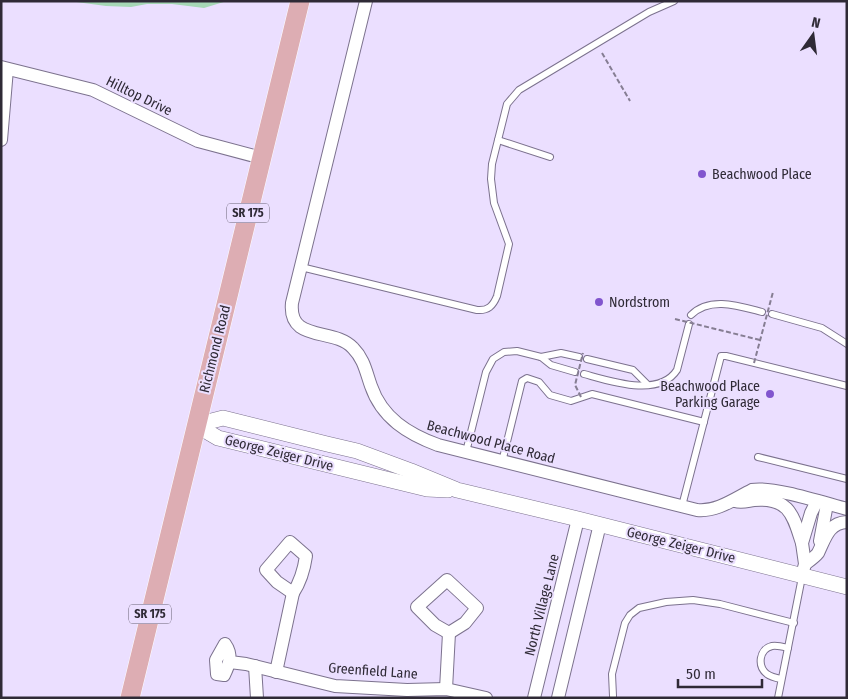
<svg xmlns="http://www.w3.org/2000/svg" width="848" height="699" viewBox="0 0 848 699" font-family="'Fira Sans Condensed',sans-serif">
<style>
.green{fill:#a6d7b6}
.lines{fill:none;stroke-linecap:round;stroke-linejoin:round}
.service-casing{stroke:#7c728e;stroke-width:8}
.minor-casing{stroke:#7c728e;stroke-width:14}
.tertiary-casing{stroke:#7c728e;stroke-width:16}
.primary-casing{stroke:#fff;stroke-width:20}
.path{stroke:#867e93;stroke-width:2;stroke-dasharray:5 2.5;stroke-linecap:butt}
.service{stroke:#fff;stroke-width:6}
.minor{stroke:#fff;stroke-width:12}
.tertiary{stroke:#fff;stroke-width:15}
.primary{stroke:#ddadb3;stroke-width:19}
.path-bridge{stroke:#867e93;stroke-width:2;stroke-dasharray:5 2.5;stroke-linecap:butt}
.poi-dot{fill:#8155ce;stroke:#ebdfff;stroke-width:2}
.labels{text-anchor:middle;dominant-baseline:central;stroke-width:4;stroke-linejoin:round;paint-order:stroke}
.shield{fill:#ebdfff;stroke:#676072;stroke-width:1}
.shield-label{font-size:12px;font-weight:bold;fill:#2f2a36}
.street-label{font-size:14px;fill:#2f2a36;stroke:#ebdfff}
.poi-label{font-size:14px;fill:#2f2a36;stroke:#ebdfff;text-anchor:start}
</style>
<rect width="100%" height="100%" fill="#ebdfff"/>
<polygon class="green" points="69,1 227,1 204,8 172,4 147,4 131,7 106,6"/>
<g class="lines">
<defs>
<g id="service">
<polyline points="498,140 550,157"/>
<path d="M 301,267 L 477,310 C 488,311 493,306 497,296 L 509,244 L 494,203 L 491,179 L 492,164 L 507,104 L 519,90 L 649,12 L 674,1"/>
<polyline points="772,314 822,328 847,344"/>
<path d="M 691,315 C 710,296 739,306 762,312"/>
<polyline points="541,357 561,353 579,357"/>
<polyline points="587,359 633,370 647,384"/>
<path d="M 584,374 C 610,381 659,398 677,370 L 689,324"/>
<polyline points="466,452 486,372 493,359 504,352 517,351 541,357 551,365 575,372"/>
<polyline points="758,457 847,479"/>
<polyline points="502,462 521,385 522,381 527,378 539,382 550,395 571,401 592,394 704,422"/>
<polyline points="682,506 721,356 726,356 847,386"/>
<path d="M 781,679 C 776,678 771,677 767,674 C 757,666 759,649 772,646 C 777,645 784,647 788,648"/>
<polyline points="613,696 612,674 625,623 630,615 639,608 666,602 693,600 720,604 794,623"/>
<polyline points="778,698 802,577"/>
</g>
<g id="minor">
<path d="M 366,1 L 292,303 C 288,343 334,327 353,348 C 364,359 366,372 371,386 C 382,418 408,434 438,445 L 697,510 C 717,512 734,499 752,490 C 773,486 824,503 847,509"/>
<polyline points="1,67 93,90 198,141 262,158"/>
<polyline points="1,140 7,69"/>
<path d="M 735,501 C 742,503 747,501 754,500 C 790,497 793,516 802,543"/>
<polyline points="820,541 827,504"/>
<path d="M 290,542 L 306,556 C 304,570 301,581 293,593 L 277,582 L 266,570 Z"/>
<path d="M 805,564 C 809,561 815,557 818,553 C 825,539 828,523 847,522"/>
<polyline points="802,575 805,564 802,543 811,513 817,501"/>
<polygon points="447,580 477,608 465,623 449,633 435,625 417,607"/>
<path d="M 225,644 C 233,655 229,665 224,675 L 217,674 L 216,660 Z"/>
<polyline points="230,662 246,664 335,686 407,690 446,689 486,698"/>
<polyline points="255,666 257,698"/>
<polyline points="276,672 293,593"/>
<polyline points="446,689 449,633"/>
<polyline points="534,698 578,519"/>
<polyline points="558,698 600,524"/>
</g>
<g id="tertiary">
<polyline points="196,425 223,418 327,444 357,451 411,471 457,490 578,519 847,587"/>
<polyline points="196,425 218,438 427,489 448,490"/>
</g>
<polyline id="primary" points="130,698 300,1"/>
</defs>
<use href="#service" class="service-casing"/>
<use href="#minor" class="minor-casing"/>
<use href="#tertiary" class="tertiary-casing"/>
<use href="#primary" class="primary-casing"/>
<polyline class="path" points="602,53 630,101"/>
<use href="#service" class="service"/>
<use href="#minor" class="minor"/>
<use href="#tertiary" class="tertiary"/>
<use href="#primary" class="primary"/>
<g class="path-bridge">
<polyline points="675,319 760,340"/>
<polyline points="754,363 773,292"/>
<polyline points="581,397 575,385 583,353"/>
</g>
</g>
<g class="poi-dot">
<circle cx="702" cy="174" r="5"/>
<circle cx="599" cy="302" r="5"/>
<circle cx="770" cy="394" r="5"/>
</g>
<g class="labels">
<g class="shield">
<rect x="227" y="203.5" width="42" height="19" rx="4"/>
<rect x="129" y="604.5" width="42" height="19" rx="4"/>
</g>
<g class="shield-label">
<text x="248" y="213">SR 175</text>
<text x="150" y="614">SR 175</text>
</g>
<g class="street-label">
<text transform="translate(139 96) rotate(26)">Hilltop Drive</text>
<text transform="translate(215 349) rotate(-76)">Richmond Road</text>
<text transform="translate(491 442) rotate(15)">Beachwood Place Road</text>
<text transform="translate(279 453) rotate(14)">George Zeiger Drive</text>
<text transform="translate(681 545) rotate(14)">George Zeiger Drive</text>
<text transform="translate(542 605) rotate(-76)">North Village Lane</text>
<text transform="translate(373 671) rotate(4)">Greenfield Lane</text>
</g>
<g class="poi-label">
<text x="712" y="174">Beachwood Place</text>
<text x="609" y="302">Nordstrom</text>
<text x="760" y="386" text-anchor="end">Beachwood Place<tspan x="760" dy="16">Parking Garage</tspan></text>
</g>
</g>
<rect width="848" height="699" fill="none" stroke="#2f2a36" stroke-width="5"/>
<g transform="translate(813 35) rotate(14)" stroke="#ebdfff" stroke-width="4" paint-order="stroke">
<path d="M0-4L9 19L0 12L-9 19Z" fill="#2f2a36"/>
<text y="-8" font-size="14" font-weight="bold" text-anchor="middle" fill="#2f2a36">N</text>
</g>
<path d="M678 679v8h84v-8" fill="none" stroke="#2f2a36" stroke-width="2.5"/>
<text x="686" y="679" font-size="15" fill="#2f2a36" stroke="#ebdfff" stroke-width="4" paint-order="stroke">50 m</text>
</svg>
